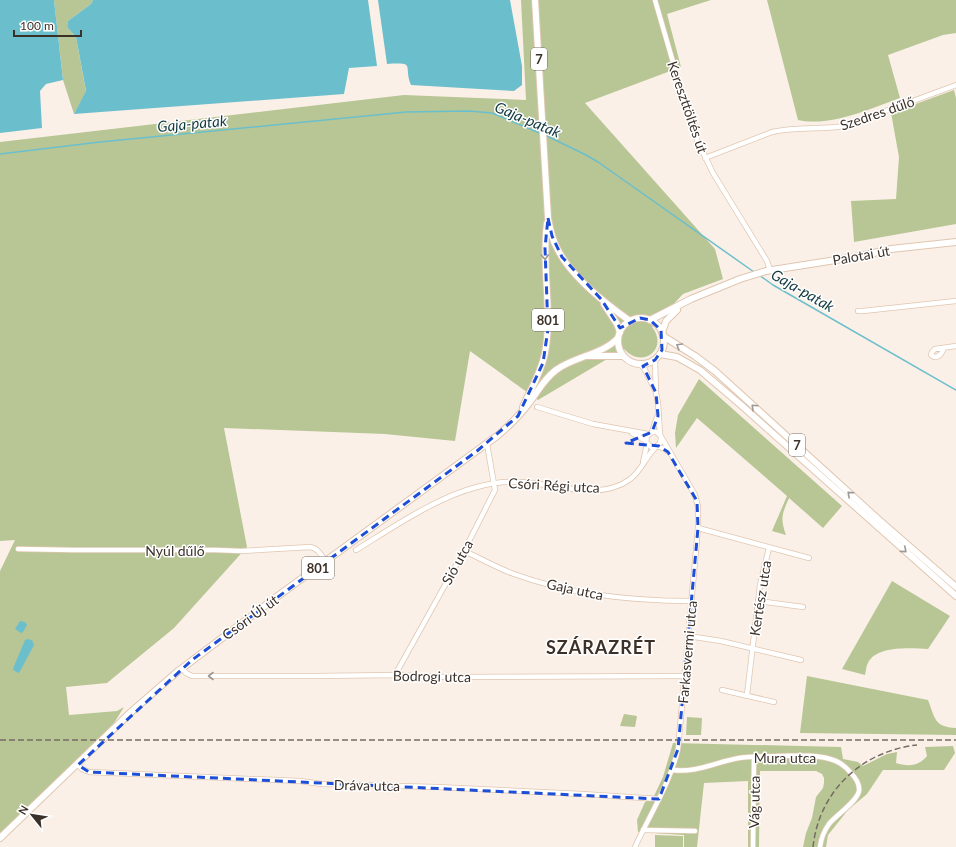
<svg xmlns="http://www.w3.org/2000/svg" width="956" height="847" viewBox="0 0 956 847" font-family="Lato,sans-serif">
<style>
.green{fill:#b7c694}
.water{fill:#6bbfcd}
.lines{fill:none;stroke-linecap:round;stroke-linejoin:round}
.stream{stroke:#6bbfcd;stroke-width:1.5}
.minor-casing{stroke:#e0c6b0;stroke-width:6}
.major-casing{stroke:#e0c6b0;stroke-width:8}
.minor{stroke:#fff;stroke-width:4.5}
.major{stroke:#fff;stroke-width:6}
.rail{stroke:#776c63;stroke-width:1.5;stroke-dasharray:6 3;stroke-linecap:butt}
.oneway{stroke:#9e9894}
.marked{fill:none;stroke:#1d4ed8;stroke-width:3;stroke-dasharray:8 5;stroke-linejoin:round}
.labels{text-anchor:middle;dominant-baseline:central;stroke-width:3;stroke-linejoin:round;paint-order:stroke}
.shield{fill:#fff;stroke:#766f69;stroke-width:1}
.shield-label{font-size:13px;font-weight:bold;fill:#3c3129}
.street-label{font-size:14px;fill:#3c3129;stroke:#fff}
.water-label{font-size:15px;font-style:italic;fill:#113a40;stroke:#fff}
.district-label{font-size:18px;font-weight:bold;letter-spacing:1px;fill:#3c3129;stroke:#fff}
</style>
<rect width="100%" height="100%" fill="#fbf0e7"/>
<g class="green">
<polygon points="54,0 93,0 91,4 68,21 67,27 76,37 86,92 74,114 63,80"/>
<path d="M 521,0 L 711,0 L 667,14 L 681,67 L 585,103 L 715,249 L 723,279 L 683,294 L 652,327 C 669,348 643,370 624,349 L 538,400 L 470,351 L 455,441 L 385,434 L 224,428 L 247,547 L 174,628 L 107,683 L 66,687 L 69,715 L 117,711 L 124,707 L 104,739 L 0,838 L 0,571 L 15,540 L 0,541 L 0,142 L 404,95 L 526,100 Z"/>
<path d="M 767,0 L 956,0 L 956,33 L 943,35 L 888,55 L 900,98 C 870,109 830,127 798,120 Z"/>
<polygon points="954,90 956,98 956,224 854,242 851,201 896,199 899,157 891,113"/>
<path d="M 699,379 L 842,506 L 823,528 L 789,498 C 782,514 780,518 786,535 L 772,531 L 787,496 L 697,418 L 676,448 L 675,433 L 678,415 Z"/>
<path d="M 892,581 L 950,616 L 928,649 C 912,648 876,645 868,663 C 866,666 866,671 865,675 L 842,669 Z"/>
<path d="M 807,676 L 928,700 C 935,718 934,727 956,728 L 956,735 L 800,733 Z"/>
<polygon points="624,714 637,716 635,727 620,726"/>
<polygon points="687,717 702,718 701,735 686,735"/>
<path d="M 673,743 L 841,747 L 843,759 L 858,762 L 863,766 L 887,754 L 897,752 L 896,763 C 908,767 919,766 927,756 L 925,747 L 953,746 L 955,753 L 944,770 L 883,770 L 867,794 L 848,810 L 828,835 L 826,847 L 803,847 L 806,833 L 812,818 L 816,797 L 823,788 L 824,783 L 824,778 L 822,774 L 816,771 L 760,771 L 759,847 L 748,847 L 748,781 L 704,783 L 697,847 L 684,847 L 684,835 L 638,832 L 637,820 L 645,802 L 654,796 L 663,777 Z"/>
<polygon points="655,835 683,836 683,847 655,847"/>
</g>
<g class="water">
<polygon points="0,0 54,0 63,80 46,84 40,91 42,128 0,133"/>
<polygon points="93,0 368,0 377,66 349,68 344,94 74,114 86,91 76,37 67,27 68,21 91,4"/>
<path d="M 378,0 L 510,0 L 522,66 L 522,85 L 514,91 L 411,85 C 403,66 417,62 387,64 Z"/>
<polygon points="20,621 25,622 27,625 23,632 21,633 15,629"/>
<polygon points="27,639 32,640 34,645 19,673 13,670 14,666 25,640"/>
</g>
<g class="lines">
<g class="stream">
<polyline points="545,135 586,155 598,162 754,272"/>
<polyline points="0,154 100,142 406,112 469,111 492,113 542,134"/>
<polyline points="759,275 773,285 956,390"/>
</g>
<defs>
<g id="minor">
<polyline points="655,0 684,100 698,142 713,173 767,261 770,270"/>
<path d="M 705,158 L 772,132 C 796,126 821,130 845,126 L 956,85"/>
<polyline points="858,311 863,311 956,301"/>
<path d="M 944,348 C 942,353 940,357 934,357 L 931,355 L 932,352 L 935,349 L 956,346"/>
<polyline points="639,364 644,368 655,390"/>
<polyline points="537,407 593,424 648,434"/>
<polyline points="652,432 657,417"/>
<polyline points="632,433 646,441"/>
<polyline points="660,435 656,432 652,432 647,436 646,442 651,447 656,447 660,443 661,438"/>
<polyline points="657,446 665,449 670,453"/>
<polyline points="643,462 647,444"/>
<polyline points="698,528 809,558"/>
<path d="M 18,549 L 73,550 L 215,550 L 241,551 L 310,547 C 318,548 321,555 326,562"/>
<path d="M 356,550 C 392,528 437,497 477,487 C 492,483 507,481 522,482 C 556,484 599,501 629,480 C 642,471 645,457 656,447"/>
<path d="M 464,551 C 480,558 497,568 514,574 C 571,595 631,601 691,601"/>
<polyline points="758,601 803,607"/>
<polyline points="688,636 721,641 801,660"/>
<polyline points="182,668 186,673 192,676 315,676 395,675 445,677 685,676"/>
<polyline points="395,675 464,551 495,490 487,444"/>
<polyline points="722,690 774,702"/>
<polyline points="747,695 760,585 769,548"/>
<polyline points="78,765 82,769 89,772 228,778 300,781 322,784 437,787 582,794 659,799"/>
<path d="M 673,770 C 696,773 716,762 739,758 C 751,756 765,757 778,756 C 795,756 814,754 830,759 C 838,761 845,766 850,772 C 855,777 860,784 859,791 C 857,802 836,815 829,824 C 824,831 821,839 820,847"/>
<polyline points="643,830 695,831"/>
<path d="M 635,847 C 650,814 670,784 678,749 L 698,528 L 698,507 L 695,495 L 660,435 L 658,403 L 656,393 L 655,360"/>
<polyline points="753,847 754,757"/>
</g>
<g id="major">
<path d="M 535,0 L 548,218 C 550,229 552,240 558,250 C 571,276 606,304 630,321"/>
<polyline points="604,304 617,324 620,332"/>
<circle cx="641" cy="341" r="23"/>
<polyline points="650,320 691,299 740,279 766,271 861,256 891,249 956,242"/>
<polyline points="662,332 666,321 677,310"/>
<polyline points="663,336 695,356 715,371 879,520 956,587"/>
<polyline points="660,354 677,357 700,370 741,405 956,596"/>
<polyline points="588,356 623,356"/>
<path d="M 523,407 C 531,389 541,373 545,353 C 553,310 541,266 547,223"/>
<path d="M 0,838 L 131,712 L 177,672 L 282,593 L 497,436 C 509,426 520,415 529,403 C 539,390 543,380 556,370 C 575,356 602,355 618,338"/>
</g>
</defs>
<use href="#minor" class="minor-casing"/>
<use href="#major" class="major-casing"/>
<use href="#minor" class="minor"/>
<use href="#major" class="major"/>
<g class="rail">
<polyline points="0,740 956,740"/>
<path d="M 813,847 C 819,791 862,751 917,745"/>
</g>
</g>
<defs><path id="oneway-chevron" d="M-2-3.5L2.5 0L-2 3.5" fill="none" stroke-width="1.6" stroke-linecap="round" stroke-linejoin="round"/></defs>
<g class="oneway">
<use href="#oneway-chevron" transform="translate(545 257) rotate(87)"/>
<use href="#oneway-chevron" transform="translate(679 346) rotate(-149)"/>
<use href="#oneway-chevron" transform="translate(754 407) rotate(-137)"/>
<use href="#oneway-chevron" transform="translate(850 494) rotate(-138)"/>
<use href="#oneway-chevron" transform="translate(904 550) rotate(41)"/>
<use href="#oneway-chevron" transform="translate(211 676) rotate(-180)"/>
</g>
<path class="marked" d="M 548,218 L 552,236 L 562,257 L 601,299 L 620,328 L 640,318 L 650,320 L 661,330 L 662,350 L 655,360 L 643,366 L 656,393 L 658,416 L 652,432 L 626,443 L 659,446 L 668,452 L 697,501 L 698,528 L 678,749 L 659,799 L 89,772 L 78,765 L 192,660 L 477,451 L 518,416 L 543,363 L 548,329 L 545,248 Z"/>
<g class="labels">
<g class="shield">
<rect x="531" y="48" width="16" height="22" rx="3"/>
<rect x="532" y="309" width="32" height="22" rx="3"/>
<rect x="789" y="434" width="16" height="22" rx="3"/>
<rect x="302" y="557" width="32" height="22" rx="3"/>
</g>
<g class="shield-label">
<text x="539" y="59">7</text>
<text x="548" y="320">801</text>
<text x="797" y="445">7</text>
<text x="318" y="568">801</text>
</g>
<g class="street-label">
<text transform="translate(688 107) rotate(71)">Kereszttöltés út</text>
<text transform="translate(877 113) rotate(-19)">Szedres dűlő</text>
<text transform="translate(861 255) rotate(-10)">Palotai út</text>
<text transform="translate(554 485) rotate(3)">Csóri Régi utca</text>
<text x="175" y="550">Nyúl dűlő</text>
<text transform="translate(457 562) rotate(-61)">Sió utca</text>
<text transform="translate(575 589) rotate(12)">Gaja utca</text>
<text transform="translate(760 598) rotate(-81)">Kertész utca</text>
<text transform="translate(250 617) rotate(-36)">Csóri Új út</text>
<text transform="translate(687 652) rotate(-85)">Farkasvermi utca</text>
<text transform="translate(432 676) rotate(1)">Bodrogi utca</text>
<text x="785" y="757">Mura utca</text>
<text transform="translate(367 785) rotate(1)">Dráva utca</text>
<text transform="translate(754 802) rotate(-89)">Vág utca</text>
</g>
<g class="water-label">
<text transform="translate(528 119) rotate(23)">Gaja-patak</text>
<text transform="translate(192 123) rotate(-5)">Gaja-patak</text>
<text transform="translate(803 290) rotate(30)">Gaja-patak</text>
</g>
<g class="district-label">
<text x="601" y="647">SZÁRAZRÉT</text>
</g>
</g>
<g transform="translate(32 815) rotate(300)" stroke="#ffffff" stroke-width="3" paint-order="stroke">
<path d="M0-3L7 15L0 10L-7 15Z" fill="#3c3129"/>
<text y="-6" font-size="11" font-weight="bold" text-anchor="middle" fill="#3c3129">N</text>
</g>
<path d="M14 30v6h67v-6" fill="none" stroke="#3c3129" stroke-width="2"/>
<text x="20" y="30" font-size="12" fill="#3c3129" stroke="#ffffff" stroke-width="3" paint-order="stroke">100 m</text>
</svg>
